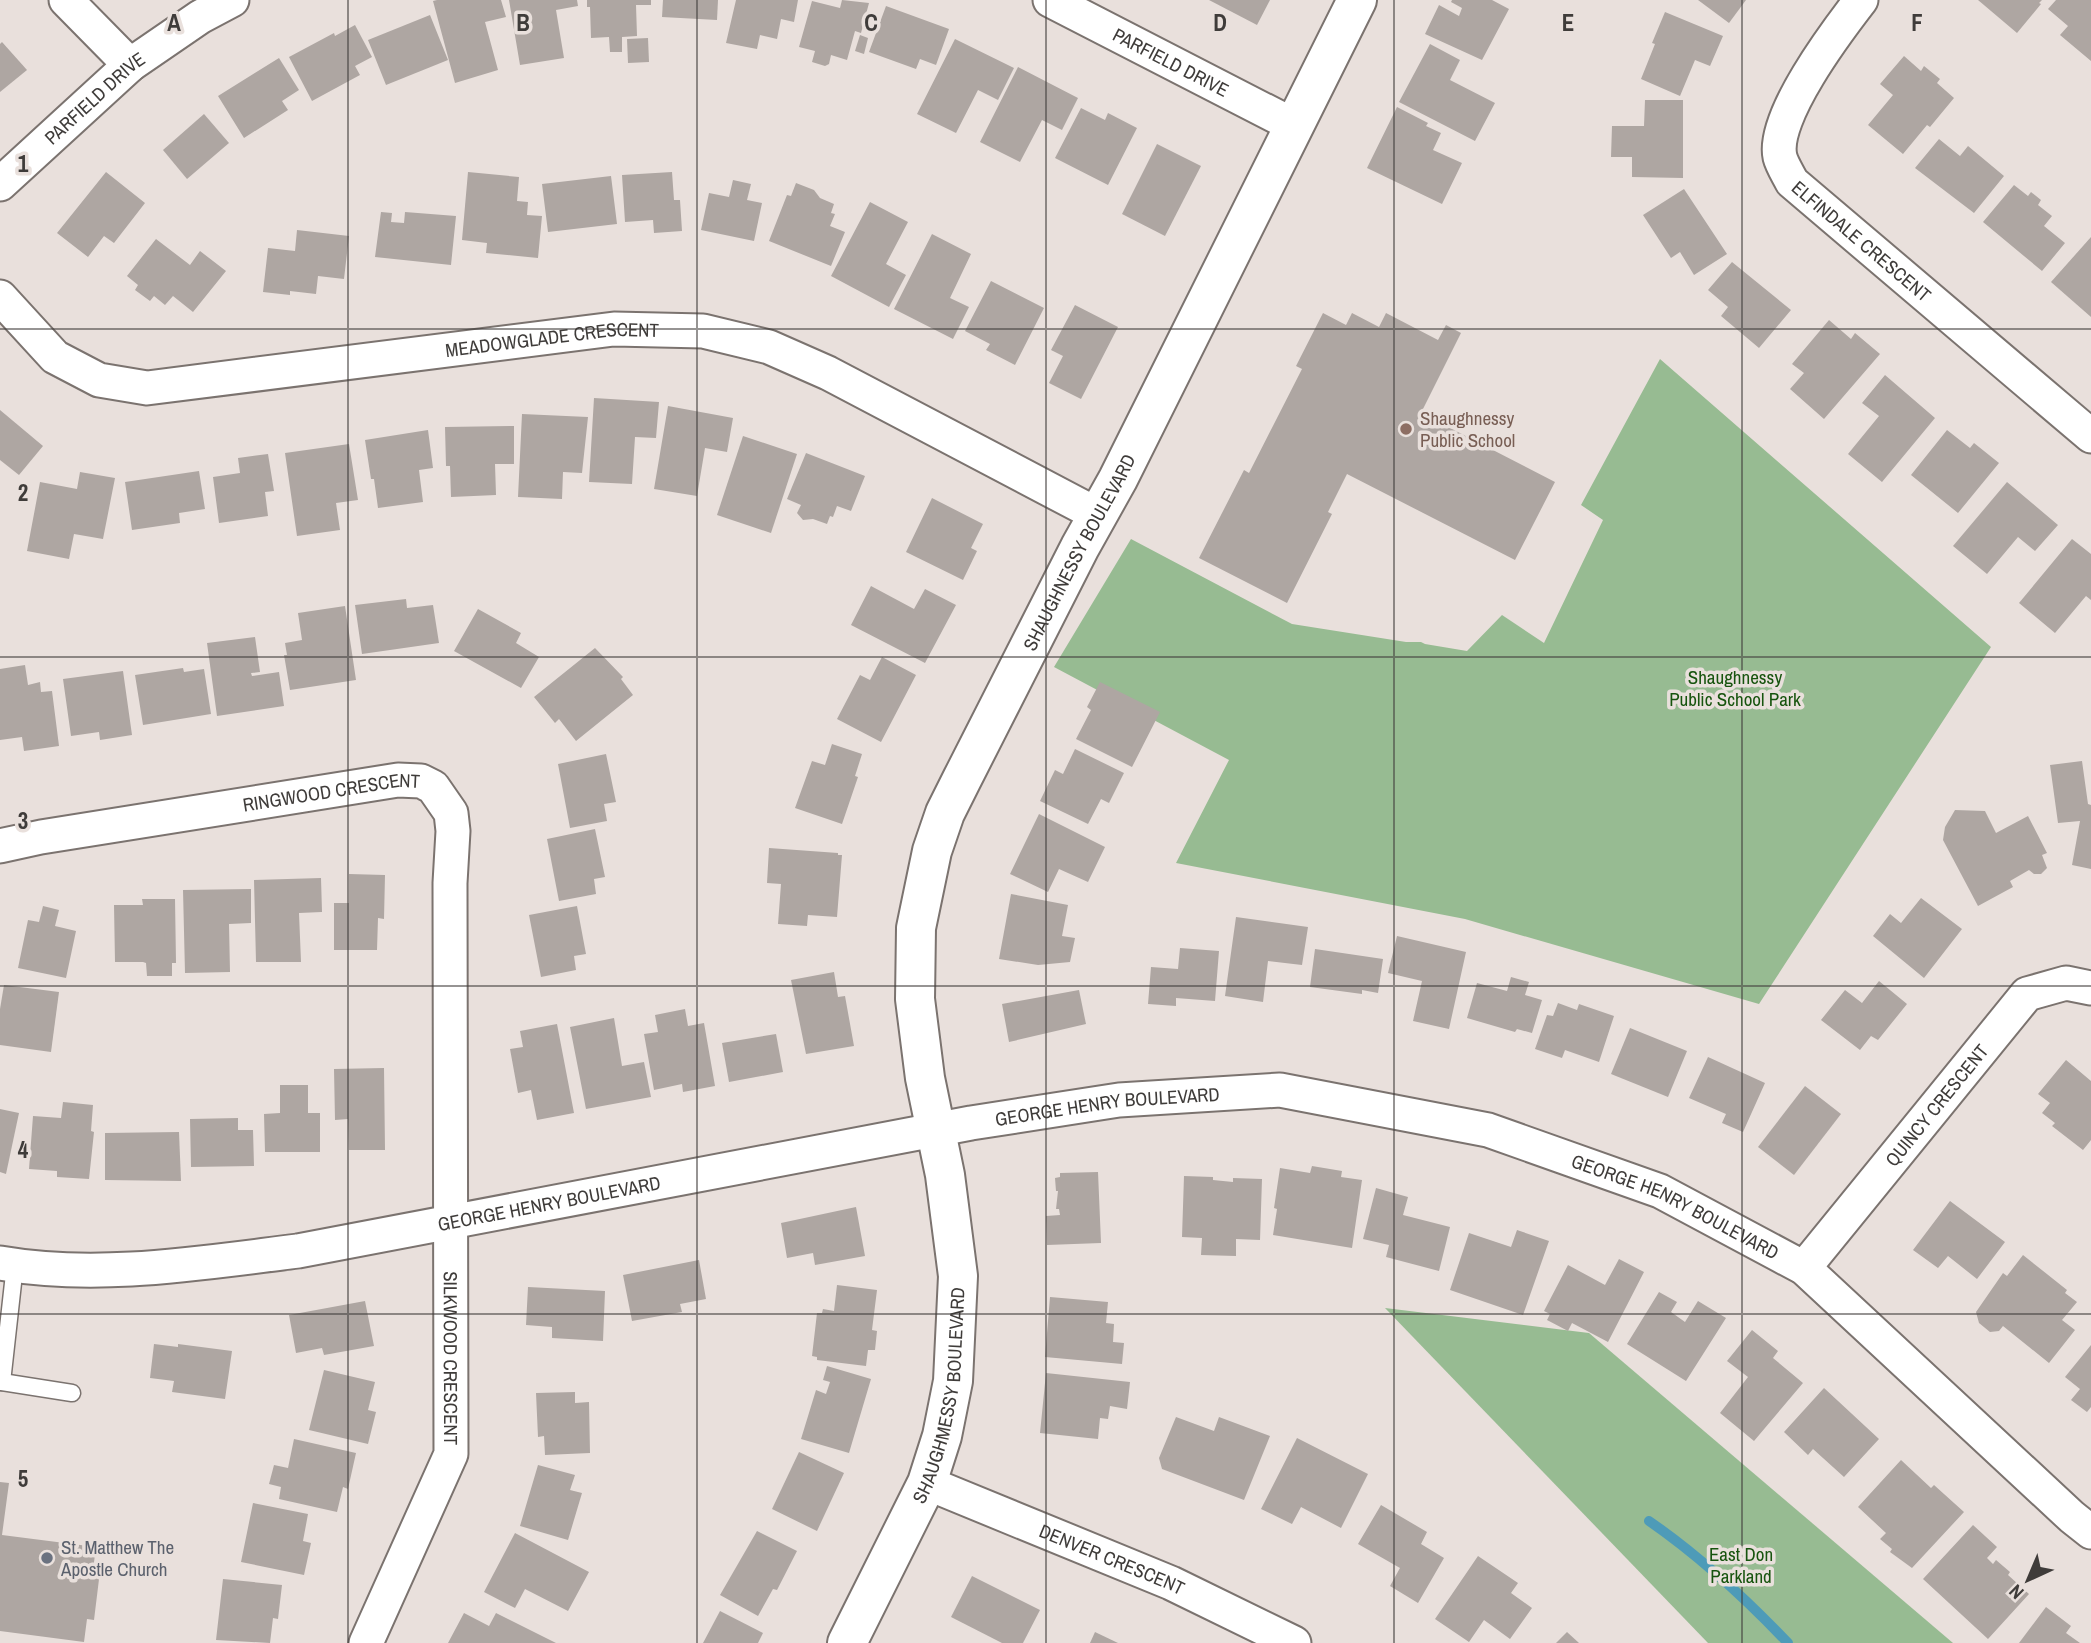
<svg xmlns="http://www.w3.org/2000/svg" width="2091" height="1643" viewBox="0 0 2091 1643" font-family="'Archivo Narrow',sans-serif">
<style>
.green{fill:#97bb92}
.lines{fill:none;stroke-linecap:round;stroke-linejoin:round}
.stream{stroke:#4e9bb8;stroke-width:10}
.building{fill:#aea6a2}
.lane-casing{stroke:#7b736f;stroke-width:19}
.street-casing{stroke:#7b736f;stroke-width:37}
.secondary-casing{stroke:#7b736f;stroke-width:42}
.lane{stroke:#fff;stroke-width:16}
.street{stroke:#fff;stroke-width:33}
.secondary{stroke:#fff;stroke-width:38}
.grid{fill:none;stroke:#3f3c3a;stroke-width:2;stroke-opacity:0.55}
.education-dot{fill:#8d6e63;stroke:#e9e0dc;stroke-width:2.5}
.worship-dot{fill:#6b7280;stroke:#e9e0dc;stroke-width:2.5}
.labels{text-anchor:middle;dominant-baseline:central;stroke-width:7;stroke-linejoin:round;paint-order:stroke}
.street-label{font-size:19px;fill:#3f3c3a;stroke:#e9e0dc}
.education-label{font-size:19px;fill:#785e54;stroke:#e9e0dc;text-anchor:start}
.park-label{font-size:19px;fill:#17540e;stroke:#e9e0dc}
.worship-label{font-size:19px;fill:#5b616d;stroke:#e9e0dc;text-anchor:start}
.grid-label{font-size:23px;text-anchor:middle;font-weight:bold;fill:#3f3c3a;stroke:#e9e0dc;stroke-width:7;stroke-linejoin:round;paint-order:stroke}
</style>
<rect width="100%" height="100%" fill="#e9e0dc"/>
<g class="green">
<polygon points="1660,359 1991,647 1759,1004 1465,919 1176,863 1229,760 1054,667 1131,539 1292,624 1406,642 1421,642 1425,644 1467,651 1502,615 1544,643 1603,520 1581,505"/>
<polygon points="1385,1308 1589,1333 1953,1643 1708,1643"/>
</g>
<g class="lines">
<path class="stream" d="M 1649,1521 C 1701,1557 1745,1598 1788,1643"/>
</g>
<g class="building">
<polygon points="437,0 501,0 506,17 485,22 498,70 455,83 433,1"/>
<polygon points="509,0 577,0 578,6 556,10 564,58 520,65"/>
<polygon points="587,0 651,0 651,5 636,5 637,36 622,37 622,52 610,52 609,37 591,38 590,7 587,7"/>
<polygon points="663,0 718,0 717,20 662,17"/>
<polygon points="736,0 798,0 794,22 781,19 777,39 760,35 757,49 726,43"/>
<polygon points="842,0 869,3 861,33 855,31 847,60 831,55 829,64 825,66 812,62 815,51 799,47 812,1 840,8"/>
<polygon points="1209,0 1270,0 1257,25"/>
<polygon points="1452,0 1492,0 1509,9 1482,60 1425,34 1439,5 1459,16 1462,8 1451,2"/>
<polygon points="1698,0 1746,0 1729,23"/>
<polygon points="1978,0 2042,0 2039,3 2041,4 2017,33"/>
<polygon points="2056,0 2091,0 2091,61 2060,35 2068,26 2048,9"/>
<polygon points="886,6 949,29 936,65 920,59 916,69 869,52"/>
<polygon points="1665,12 1723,36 1710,66 1695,60 1680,96 1641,79 1655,44 1652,43"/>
<polygon points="430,15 448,60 386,85 368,40"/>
<polygon points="355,25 372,57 355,66 360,75 312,101 289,57 334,33 335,36"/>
<polygon points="860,35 868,38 864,54 855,51"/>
<polygon points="648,38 649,62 628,63 627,39"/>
<polygon points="955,39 1014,68 998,100 978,90 956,133 917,114"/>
<polygon points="2,42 27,70 0,92 0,44"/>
<polygon points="1430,44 1460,60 1450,80 1495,103 1475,141 1399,102"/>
<polygon points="1904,56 1921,71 1924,66 1940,79 1937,83 1954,98 1930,127 1927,125 1903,154 1868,125 1893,95 1880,84"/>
<polygon points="279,58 299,90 282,101 288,110 244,138 218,96"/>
<polygon points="1018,67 1078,98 1062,130 1042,120 1020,162 980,142"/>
<polygon points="1645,100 1683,100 1683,178 1632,177 1632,157 1611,157 1612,126 1644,126"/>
<polygon points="1397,107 1428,123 1426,126 1441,133 1433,150 1462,163 1442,204 1367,168"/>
<polygon points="1081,108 1105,120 1108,113 1137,128 1108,185 1055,158"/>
<polygon points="204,114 229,143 187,179 163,150"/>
<polygon points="1939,139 1960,156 1968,146 2004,176 1974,213 1915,168"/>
<polygon points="1157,144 1201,166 1165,236 1122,214"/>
<polygon points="106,172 145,203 114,243 104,236 88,257 57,233"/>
<polygon points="468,172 519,177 517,201 528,202 527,215 542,216 538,258 486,253 487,243 462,240"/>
<polygon points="672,172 674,200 680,200 682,231 654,233 653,220 625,222 622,175"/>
<polygon points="611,176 617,224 548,232 542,184"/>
<polygon points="733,180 751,184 747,200 762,203 754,241 701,230 709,193 729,197"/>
<polygon points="796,183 814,190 820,198 834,204 831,213 835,214 830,226 845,232 831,266 769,241 787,195 791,196"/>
<polygon points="2014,185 2028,196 2031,192 2041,200 2038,205 2052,216 2044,226 2065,243 2042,271 1983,222"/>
<polygon points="1684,189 1727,254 1694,275 1680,252 1671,258 1643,215"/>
<polygon points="870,202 908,222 886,264 906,275 889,307 831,276"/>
<polygon points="381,212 392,213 391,222 404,223 405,212 456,216 451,265 375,257"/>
<polygon points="297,230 349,236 344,279 318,276 316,294 290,291 290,295 263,292 268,248 295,251"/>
<polygon points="932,234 971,254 950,298 969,307 953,339 894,309"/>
<polygon points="2091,237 2091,317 2051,282"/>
<polygon points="156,239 190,265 200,251 226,271 193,312 173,296 165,305 154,296 150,301 135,290 138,285 127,276"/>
<polygon points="1732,262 1791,310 1759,348 1721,316 1728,307 1708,290"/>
<polygon points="991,281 1044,308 1015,365 986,350 990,344 965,331"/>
<polygon points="1075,305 1118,327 1081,399 1049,383 1063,356 1051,350"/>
<polygon points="1323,313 1346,325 1352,313 1379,327 1386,313 1438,340 1446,325 1461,333 1421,413 1555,482 1515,560 1347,474 1328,512 1332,514 1287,603 1199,558 1244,470 1249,473 1302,369 1296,366"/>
<polygon points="1829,320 1851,339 1855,333 1880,354 1824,419 1790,389 1804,373 1792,364"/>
<polygon points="1885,375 1935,418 1882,482 1848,454 1879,416 1862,403"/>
<polygon points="594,398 659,402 656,438 635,437 632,484 589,482"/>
<polygon points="668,406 733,418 727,452 705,448 697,496 654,489"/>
<polygon points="0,410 43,446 19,475 0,460"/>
<polygon points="522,414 588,417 582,473 563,472 562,499 518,497"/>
<polygon points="514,426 514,464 495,464 496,495 451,497 450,466 446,466 445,427"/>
<polygon points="428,430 433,468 419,470 423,502 378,508 374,479 371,479 365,440"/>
<polygon points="1947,430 1970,448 1974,443 1999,463 1958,513 1911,475"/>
<polygon points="743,436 797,454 771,533 717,515"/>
<polygon points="349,444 358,500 336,503 340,530 297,536 285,453"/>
<polygon points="806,453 865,476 851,511 837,506 833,517 830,516 827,524 813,519 803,520 797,513 801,505 787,499"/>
<polygon points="268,454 274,491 265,492 268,516 219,523 213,477 240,473 238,458"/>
<polygon points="199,471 205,509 179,513 180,523 132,530 125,482"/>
<polygon points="80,472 115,478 103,539 74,534 69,559 27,551 40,482 77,489"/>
<polygon points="2007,482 2058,525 2035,551 2018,537 1987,574 1953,546"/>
<polygon points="932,498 983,524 971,548 977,551 963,580 906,552"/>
<polygon points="2072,539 2091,554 2091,600 2086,596 2055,633 2019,603"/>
<polygon points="871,586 914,609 925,589 956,605 925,663 851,625"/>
<polygon points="406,599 407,608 433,605 439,643 362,654 355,605"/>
<polygon points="345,606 356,680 290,690 284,655 287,655 285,643 302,640 298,613"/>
<polygon points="478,609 521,633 516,643 539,657 521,688 454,651"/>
<polygon points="255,637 260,672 251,673 252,676 279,672 284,706 217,716 207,643"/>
<polygon points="595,648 623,677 621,679 633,695 576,741 559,719 555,723 534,697"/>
<polygon points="882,657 916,675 881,742 837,719 860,675 870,680"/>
<polygon points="25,665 28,685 40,682 41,692 52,691 59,746 24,751 22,737 0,740 0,669"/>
<polygon points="183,668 184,672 204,669 211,714 143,725 135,675"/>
<polygon points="123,671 132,735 100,740 99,732 71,736 63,679"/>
<polygon points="1100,682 1160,712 1132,767 1076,739 1091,710 1087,707"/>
<polygon points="832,744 862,754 855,776 858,777 842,824 795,808 812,761 825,765"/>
<polygon points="1075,749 1124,773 1109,803 1101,799 1088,824 1040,801 1055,770 1063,774"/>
<polygon points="606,754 616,802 604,804 607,821 570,828 558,764"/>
<polygon points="2082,761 2088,804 2091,805 2091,869 2072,865 2080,821 2058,823 2050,765"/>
<polygon points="1955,810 1985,811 1996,833 2028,816 2047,853 2042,855 2047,868 2041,874 2034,874 2029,870 2010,881 2013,887 1978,906 1943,840 1945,827"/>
<polygon points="1039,814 1105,847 1088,882 1059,869 1048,892 1010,874"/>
<polygon points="595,829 605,877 594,879 596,894 559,901 547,839"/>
<polygon points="769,848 838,853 838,855 842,855 837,917 808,915 807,926 778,924 781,884 767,883"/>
<polygon points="349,874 385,875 384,919 378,918 377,950 334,950 334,903 349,903"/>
<polygon points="321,878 322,912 299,913 301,962 256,962 254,880"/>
<polygon points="251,889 251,923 229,924 230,972 185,973 183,890"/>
<polygon points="1011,894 1068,905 1062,936 1075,938 1070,962 1038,965 999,959"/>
<polygon points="1921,898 1962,929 1924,978 1873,936 1890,914 1901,923"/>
<polygon points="142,899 175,899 176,963 172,963 172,976 147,976 146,963 143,962 115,962 114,905 143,905"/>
<polygon points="43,906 59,910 55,926 76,931 66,978 18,968 28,920 39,922"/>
<polygon points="577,906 586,954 574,956 576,970 541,977 529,915"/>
<polygon points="1236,917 1308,927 1302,965 1268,961 1263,1002 1225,996"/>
<polygon points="1397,936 1466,952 1449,1029 1413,1021 1422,981 1388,973"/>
<polygon points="1180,948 1219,951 1215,1001 1176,998 1176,1006 1148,1004 1151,967 1178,969"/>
<polygon points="1315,949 1383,959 1378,993 1362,990 1362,994 1310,987"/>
<polygon points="834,972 838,997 845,996 854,1046 806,1054 791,980"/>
<polygon points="1511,977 1529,982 1525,995 1542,1000 1532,1033 1517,1029 1515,1032 1467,1018 1477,983 1507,991"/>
<polygon points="1879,981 1907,1004 1878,1040 1871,1036 1860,1050 1821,1020 1845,990 1862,1003"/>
<polygon points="4,985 59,992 51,1052 0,1045 0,1009"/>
<polygon points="1079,990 1086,1024 1009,1042 1002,1004"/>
<polygon points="1558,1003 1577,1010 1579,1004 1614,1016 1599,1062 1565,1050 1562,1058 1535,1049 1547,1015 1553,1016"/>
<polygon points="685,1009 688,1026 704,1023 715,1086 683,1092 682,1084 654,1090 644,1034 658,1032 655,1015"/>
<polygon points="614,1018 622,1066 644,1062 651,1097 586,1109 570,1027"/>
<polygon points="557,1024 574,1113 537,1120 531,1090 518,1093 510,1049 523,1047 520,1031"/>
<polygon points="1630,1028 1687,1051 1668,1097 1611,1074"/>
<polygon points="776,1034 783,1072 729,1082 722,1043"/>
<polygon points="1708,1057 1765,1083 1743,1132 1722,1123 1726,1114 1689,1098"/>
<polygon points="2066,1060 2091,1081 2091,1140 2083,1150 2052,1126 2055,1123 2042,1113 2050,1103 2038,1094"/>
<polygon points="384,1068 385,1150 349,1150 348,1119 335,1120 334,1069"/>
<polygon points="280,1085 308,1085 308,1113 320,1113 320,1152 265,1152 264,1114 280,1113"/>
<polygon points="1805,1086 1841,1114 1794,1175 1758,1147"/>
<polygon points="63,1102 93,1105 91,1131 94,1132 89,1179 57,1177 57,1171 29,1169 33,1116 61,1118"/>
<polygon points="0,1109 19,1113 6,1174 0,1172"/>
<polygon points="238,1118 238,1130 253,1130 254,1166 191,1167 190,1119"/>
<polygon points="179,1132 181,1181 105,1180 105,1133"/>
<polygon points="1312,1166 1342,1171 1341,1177 1362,1180 1352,1248 1273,1235 1277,1209 1274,1208 1280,1168 1310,1173"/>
<polygon points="1098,1172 1101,1243 1047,1245 1046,1216 1060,1215 1059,1209 1056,1209 1058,1191 1056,1191 1055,1178 1060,1177 1060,1173"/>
<polygon points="1184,1176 1213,1177 1213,1180 1233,1182 1233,1178 1262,1179 1260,1240 1236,1239 1236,1256 1201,1255 1202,1238 1182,1237"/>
<polygon points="1376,1188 1408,1197 1403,1215 1450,1227 1439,1271 1386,1257 1389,1245 1363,1239"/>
<polygon points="1950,1201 2005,1242 1977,1279 1948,1256 1938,1268 1913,1250"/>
<polygon points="856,1207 865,1256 815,1265 813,1253 787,1258 781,1223"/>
<polygon points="1517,1230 1549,1241 1523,1315 1450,1290 1469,1233 1511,1247"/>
<polygon points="2023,1255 2067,1290 2065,1293 2077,1302 2062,1320 2075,1330 2049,1363 2003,1326 1999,1331 1990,1332 1979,1323 1976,1312 2003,1273 2007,1276"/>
<polygon points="1619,1259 1644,1272 1608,1342 1572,1323 1568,1331 1547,1320 1550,1314 1544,1311 1568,1265 1605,1285"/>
<polygon points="699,1260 706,1299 680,1304 682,1312 632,1321 623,1275"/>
<polygon points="837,1285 877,1290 872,1330 877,1331 875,1350 868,1350 866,1366 817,1360 817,1357 812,1356 817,1313 822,1313 823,1309 834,1311"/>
<polygon points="528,1287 605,1291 603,1341 552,1338 552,1327 526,1325"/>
<polygon points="1659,1292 1677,1302 1671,1312 1685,1322 1698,1301 1726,1318 1686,1381 1627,1344"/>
<polygon points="1050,1297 1108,1302 1106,1323 1114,1324 1113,1342 1124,1343 1122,1364 1045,1357"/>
<polygon points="365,1301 374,1346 324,1355 322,1348 296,1353 289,1315"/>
<polygon points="1752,1330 1778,1351 1773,1358 1803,1383 1754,1441 1720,1413 1748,1377 1727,1361"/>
<polygon points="154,1344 178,1347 178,1344 232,1351 225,1399 172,1392 174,1381 150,1378"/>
<polygon points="2091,1345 2091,1407 2087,1412 2071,1400 2080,1389 2065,1377"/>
<polygon points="827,1366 871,1379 849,1453 801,1439 816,1390 826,1394 830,1382 823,1380"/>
<polygon points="324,1370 375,1382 368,1410 376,1412 368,1444 309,1430"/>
<polygon points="1046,1373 1130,1382 1127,1409 1110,1406 1108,1419 1100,1418 1098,1439 1040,1433"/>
<polygon points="1824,1388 1879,1439 1844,1477 1813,1449 1808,1455 1784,1432"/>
<polygon points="575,1392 575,1403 589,1402 590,1453 545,1455 544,1436 538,1437 536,1393"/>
<polygon points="1176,1417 1214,1431 1219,1417 1270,1436 1244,1500 1162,1469 1159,1458"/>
<polygon points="1297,1438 1368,1474 1341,1528 1301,1507 1292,1524 1261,1509"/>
<polygon points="294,1439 356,1453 348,1489 343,1487 337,1512 279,1499 281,1487 269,1484 274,1465 288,1468"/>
<polygon points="799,1452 844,1473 817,1531 772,1509"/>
<polygon points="1901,1460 1931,1488 1934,1485 1964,1512 1912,1568 1890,1552 1892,1549 1880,1539 1886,1533 1858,1507"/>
<polygon points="538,1465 575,1475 570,1490 582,1493 568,1540 520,1526"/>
<polygon points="0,1482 9,1483 2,1535 96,1547 93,1570 100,1571 94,1620 87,1619 84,1642 0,1631"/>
<polygon points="253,1503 308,1514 303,1541 311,1543 304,1575 241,1562"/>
<polygon points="1381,1505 1427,1532 1421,1544 1444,1558 1418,1603 1390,1586 1400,1568 1358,1544"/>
<polygon points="1973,1525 1997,1547 1987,1558 1993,1564 1996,1560 2010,1572 2008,1575 2029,1594 1988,1639 1923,1579"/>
<polygon points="757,1531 797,1551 777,1590 773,1589 758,1616 720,1595"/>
<polygon points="515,1533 589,1572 568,1611 525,1589 515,1608 484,1592"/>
<polygon points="1478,1556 1518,1583 1511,1593 1532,1608 1510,1639 1484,1620 1469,1642 1435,1619"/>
<polygon points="972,1576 1040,1610 1023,1643 1002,1643 951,1617"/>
<polygon points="223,1579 282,1585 278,1619 273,1618 270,1643 216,1640"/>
<polygon points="2046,1607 2071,1626 2066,1633 2080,1643 2019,1643"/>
<polygon points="720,1611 763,1633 758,1643 703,1643"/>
<polygon points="464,1613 489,1626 496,1613 556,1643 448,1643"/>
<polygon points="1095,1632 1118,1643 1090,1643"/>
<polygon points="1567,1632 1579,1643 1556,1643"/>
</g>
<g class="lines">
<defs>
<g id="lane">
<polyline points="0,1382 2,1382 15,1265"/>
<polyline points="2,1382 72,1393"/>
</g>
<g id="street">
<polyline points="66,0 130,65"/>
<path id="s1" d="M 1050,0 L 1293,125"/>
<path id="s2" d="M 1861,0 C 1837,31 1771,118 1780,157 C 1782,165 1788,174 1792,182 L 2091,436"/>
<path id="s3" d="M 0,184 L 130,65 L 200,17 L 232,0"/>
<path id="s4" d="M 0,297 L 55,357 L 99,380 L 147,388 L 614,329 L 703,331 L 769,347 L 828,373 L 1098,515"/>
<path id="s5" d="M 0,846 L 41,837 L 398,780 L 421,781 L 433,787 L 451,813 L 453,831 L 450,883 L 451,1454 L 366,1643"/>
<path id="s6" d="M 0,1263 C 98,1280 200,1263 298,1251 L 971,1123 L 1119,1100 L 1280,1090 L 1488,1130 L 1660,1191 L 1804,1268 L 2072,1517 L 2091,1532"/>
<path id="s7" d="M 1804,1268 L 2027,994 L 2066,983 L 2091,988"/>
<path id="s8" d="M 927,1483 L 1171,1583 L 1294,1643"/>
</g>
<g id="secondary">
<path id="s9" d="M 847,1643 L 927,1483 L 942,1436 L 953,1381 L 958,1276 L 945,1175 L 925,1078 L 915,999 L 916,928 L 932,851 L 945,813 L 962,779 L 1080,547 L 1118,479 L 1357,0"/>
</g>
</defs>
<use href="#lane" class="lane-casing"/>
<use href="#street" class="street-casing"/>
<use href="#secondary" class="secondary-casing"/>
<use href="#lane" class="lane"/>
<use href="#street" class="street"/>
<use href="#secondary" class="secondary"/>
</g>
<path class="grid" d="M 348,0 L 348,1643M 697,0 L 697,1643M 1046,0 L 1046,1643M 1394,0 L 1394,1643M 1742,0 L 1742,1643M 0,329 L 2091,329M 0,657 L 2091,657M 0,986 L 2091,986M 0,1314 L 2091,1314"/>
<circle class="education-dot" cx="1406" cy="429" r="7"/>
<circle class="worship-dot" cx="47" cy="1558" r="7"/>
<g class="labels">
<g class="street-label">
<text stroke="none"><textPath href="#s1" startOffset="136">PARFIELD DRIVE</textPath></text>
<text stroke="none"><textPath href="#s3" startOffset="128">PARFIELD DRIVE</textPath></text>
<text stroke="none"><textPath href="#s2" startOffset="299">ELFINDALE CRESCENT</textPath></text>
<text stroke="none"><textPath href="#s4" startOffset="588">MEADOWGLADE CRESCENT</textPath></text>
<text stroke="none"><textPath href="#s9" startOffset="1153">SHAUGHNESSY BOULEVARD</textPath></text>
<text stroke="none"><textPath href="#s5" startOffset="336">RINGWOOD CRESCENT</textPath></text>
<text stroke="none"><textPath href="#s7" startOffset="210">QUINCY CRESCENT</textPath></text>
<text stroke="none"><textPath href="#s6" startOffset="1122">GEORGE HENRY BOULEVARD</textPath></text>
<text stroke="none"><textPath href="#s6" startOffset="555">GEORGE HENRY BOULEVARD</textPath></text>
<text stroke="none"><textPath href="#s6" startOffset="1710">GEORGE HENRY BOULEVARD</textPath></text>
<text stroke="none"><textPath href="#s5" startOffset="1017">SILKWOOD CRESCENT</textPath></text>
<text stroke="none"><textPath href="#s9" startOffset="268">SHAUGHMESSY BOULEVARD</textPath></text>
<text stroke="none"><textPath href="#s8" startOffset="200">DENVER CRESCENT</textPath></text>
</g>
<g class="education-label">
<text x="1420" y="418">Shaughnessy<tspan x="1420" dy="22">Public School</tspan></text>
</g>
<g class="park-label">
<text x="1735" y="677">Shaughnessy<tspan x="1735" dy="22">Public School Park</tspan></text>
<text x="1741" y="1554">East Don<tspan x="1741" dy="22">Parkland</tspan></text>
</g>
<g class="worship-label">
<text x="61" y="1547">St. Matthew The<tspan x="61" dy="22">Apostle Church</tspan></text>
</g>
</g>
<g class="grid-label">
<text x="174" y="31">A</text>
<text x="523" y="31">B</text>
<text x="871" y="31">C</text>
<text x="1220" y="31">D</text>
<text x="1568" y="31">E</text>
<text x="1917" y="31">F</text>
<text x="23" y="172">1</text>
<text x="23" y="501">2</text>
<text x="23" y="829">3</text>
<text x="23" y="1158">4</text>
<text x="23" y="1487">5</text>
</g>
<g transform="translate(2028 1580) rotate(224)" stroke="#e9e0dc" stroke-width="5" paint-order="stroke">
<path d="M0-5L12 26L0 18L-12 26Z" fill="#3f3c3a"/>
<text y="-10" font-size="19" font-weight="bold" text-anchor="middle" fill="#3f3c3a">N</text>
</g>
</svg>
